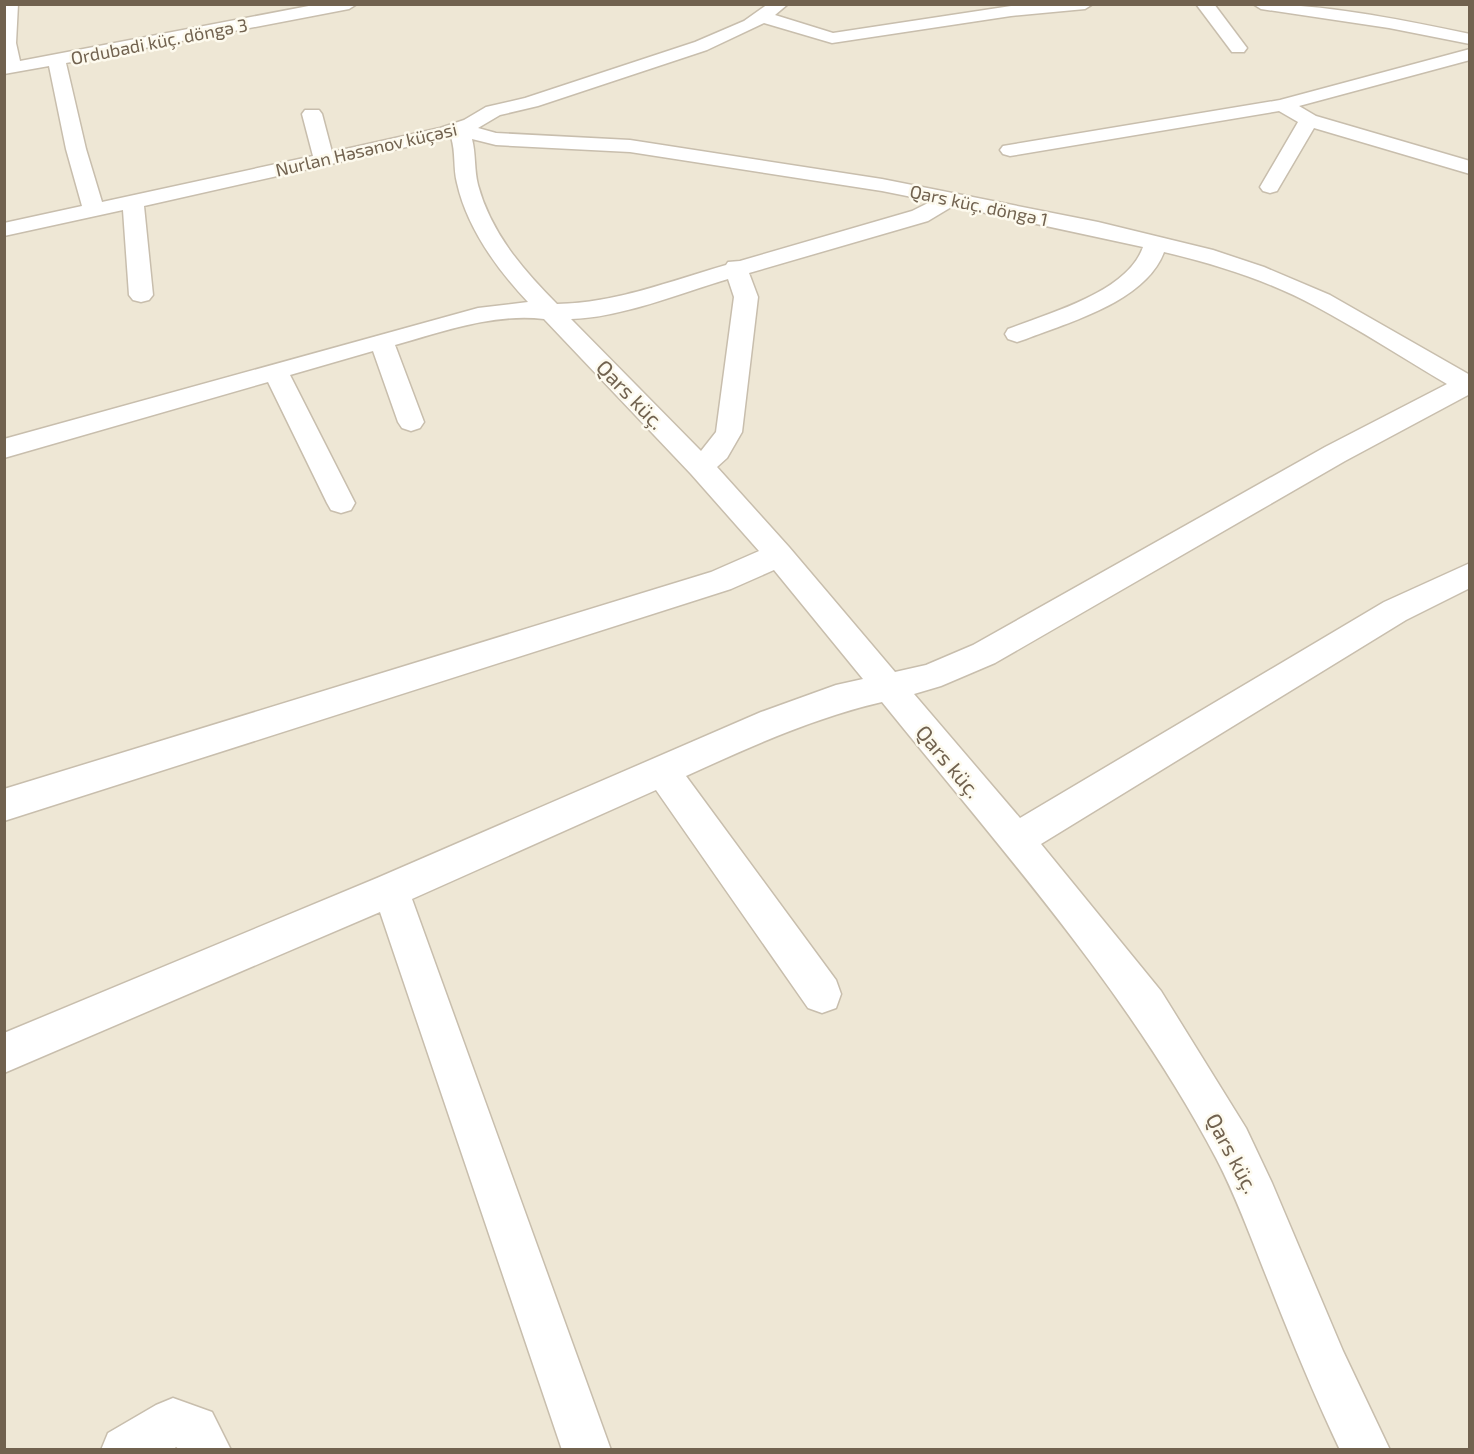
<svg xmlns="http://www.w3.org/2000/svg" width="1474" height="1454" viewBox="0 0 1474 1454" font-family="'Exo 2',sans-serif">
<style>
.residential{fill:#eee7d5}
.lines{fill:none;stroke-linecap:round;stroke-linejoin:round}
.minor-casing{stroke:#c8bead;stroke-width:3}
.minor{fill:#fff;fill-rule:evenodd}
.labels{text-anchor:middle;dominant-baseline:central;stroke-width:5;stroke-linejoin:round;paint-order:stroke}
.far-street-label{font-size:18px;fill:#71624f;stroke:#fdfaee}
.street-label{font-size:21px;fill:#71624f;stroke:#fdfaee}
</style>
<rect width="100%" height="100%" fill="#faf6e8"/>
<rect class="residential" x="5" y="5" width="1464" height="1444"/>
<g class="lines">
<defs>
<g id="minor">
<path d="M 4,4 L 18,4 L 16,43 L 20,61 L 319,4 L 357,4 L 349,9 L 66,63 L 86,149 L 102,202 L 313,156 L 302,114 L 305,110 L 319,110 L 322,114 L 332,152 L 440,128 L 464,120 L 486,107 L 525,98 L 695,42 L 744,21 L 768,4 L 788,4 L 775,15 L 833,33 L 1011,6 L 1093,4 L 1085,9 L 1011,16 L 832,43 L 764,23 L 707,50 L 538,106 L 500,115 L 478,128 L 496,133 L 630,140 L 882,179 L 1098,222 L 1213,250 L 1264,267 L 1330,295 L 1470,375 L 1470,394 L 1345,461 L 995,663 L 941,686 L 914,694 L 1020,818 L 1384,602 L 1470,563 L 1470,588 L 1406,620 L 1041,844 L 1161,991 L 1246,1128 L 1272,1183 L 1343,1351 L 1390,1450 L 1340,1450 C 1314,1395 1291,1339 1269,1283 C 1252,1241 1237,1198 1216,1158 C 1128,991 1000,848 882,702 C 813,718 750,747 686,776 L 836,980 L 841,994 L 836,1008 L 822,1013 L 808,1008 L 656,790 L 412,899 L 611,1450 L 562,1450 L 380,912 L 4,1073 L 4,1033 L 377,878 L 761,712 L 836,685 L 863,679 L 774,570 L 731,589 L 4,821 L 4,789 L 711,572 L 759,551 L 691,474 L 544,319 C 493,313 443,332 395,345 L 424,422 L 420,428 L 411,431 L 402,428 L 398,422 L 373,351 L 290,375 L 355,503 L 351,510 L 341,513 L 331,510 L 327,503 L 268,382 L 4,458 L 4,439 L 478,308 L 528,302 C 497,269 467,228 457,183 C 453,168 456,153 451,137 L 144,206 L 153,295 L 149,300 L 141,302 L 133,300 L 129,295 L 123,210 L 4,236 L 4,223 L 82,206 L 66,149 L 49,66 L 4,74 ZM 472,139 L 496,145 L 630,152 L 882,191 L 932,201 L 912,211 L 740,261 L 728,262 L 726,265 C 671,281 615,303 557,304 C 523,270 491,233 478,185 C 474,169 476,154 472,139 ZM 953,206 L 1143,247 C 1128,292 1049,313 1008,329 L 1005,334 L 1008,339 L 1017,342 L 1026,339 C 1070,322 1146,301 1164,252 C 1215,264 1269,281 1315,306 C 1360,330 1403,358 1447,384 L 1325,447 L 973,645 L 926,665 L 895,672 L 789,547 L 717,467 L 727,458 L 742,432 L 758,297 L 749,273 L 928,221 ZM 728,279 L 734,297 L 716,432 L 701,451 L 571,319 C 620,318 681,293 728,279 Z"/>
<polygon points="1196,4 1214,4 1247,48 1244,52 1232,52"/>
<path d="M 1253,4 C 1326,4 1398,19 1470,34 L 1470,44 L 1389,28 L 1261,9 Z"/>
<polygon points="1470,49 1470,60 1299,106 1316,116 1470,161 1470,174 1314,128 1277,191 1270,193 1263,191 1260,187 1298,122 1279,111 1010,156 1003,154 1000,150 1003,146 1280,100"/>
<polygon points="173,1398 212,1412 231,1450 180,1450 176,1447 173,1450 101,1450 108,1433 156,1405"/>
</g>
</defs>
<use href="#minor" class="minor-casing"/>
<use href="#minor" class="minor"/>
</g>
<g class="labels">
<g class="far-street-label">
<text transform="translate(159 41) rotate(-11)">Ordubadi küç. döngə 3</text>
<text transform="translate(366 149) rotate(-13)">Nurlan Həsənov küçəsi</text>
<text transform="translate(979 205) rotate(12)">Qars küç. döngə 1</text>
</g>
<g class="street-label">
<text transform="translate(631 394) rotate(46)">Qars küç.</text>
<text transform="translate(949 761) rotate(50)">Qars küç.</text>
<text transform="translate(1233 1153) rotate(62)">Qars küç.</text>
</g>
</g>
<rect width="1474" height="1454" fill="none" stroke="#71624f" stroke-width="12"/>
</svg>
